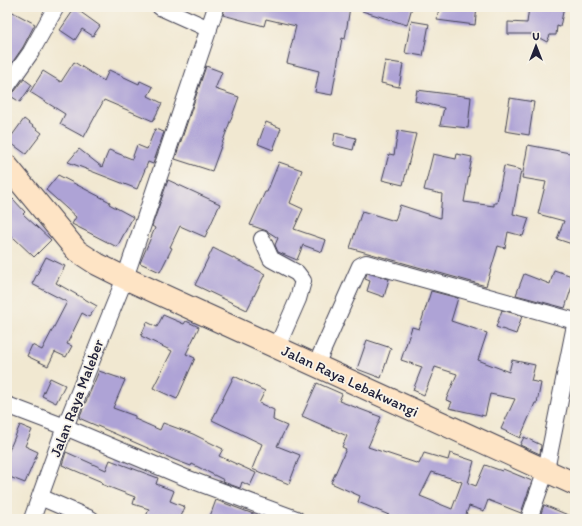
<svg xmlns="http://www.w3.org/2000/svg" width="582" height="526" viewBox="0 0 582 526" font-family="Itim,sans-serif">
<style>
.building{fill:#aea3d6;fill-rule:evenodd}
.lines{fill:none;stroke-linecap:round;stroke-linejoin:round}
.minor-casing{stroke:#414052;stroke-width:18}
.secondary-casing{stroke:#414052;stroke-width:24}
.minor{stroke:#fff;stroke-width:16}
.secondary{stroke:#fee4c5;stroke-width:22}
.labels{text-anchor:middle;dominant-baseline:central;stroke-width:3.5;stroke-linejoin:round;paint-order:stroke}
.street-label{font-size:15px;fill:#22223b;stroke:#f7f3e8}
</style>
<rect width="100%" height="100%" fill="#f7f3e8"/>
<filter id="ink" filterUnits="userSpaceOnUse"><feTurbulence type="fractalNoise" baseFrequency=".025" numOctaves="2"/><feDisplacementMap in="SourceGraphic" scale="8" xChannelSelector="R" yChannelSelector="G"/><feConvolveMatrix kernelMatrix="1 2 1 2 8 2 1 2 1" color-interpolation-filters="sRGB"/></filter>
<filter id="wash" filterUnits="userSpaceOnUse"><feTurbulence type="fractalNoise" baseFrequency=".012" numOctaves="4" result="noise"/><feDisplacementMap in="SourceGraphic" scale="16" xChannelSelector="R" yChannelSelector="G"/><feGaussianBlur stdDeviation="0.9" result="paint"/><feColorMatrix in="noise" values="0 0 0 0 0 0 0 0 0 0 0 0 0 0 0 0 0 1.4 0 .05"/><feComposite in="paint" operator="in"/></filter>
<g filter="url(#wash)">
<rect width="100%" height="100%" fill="#f1e8d1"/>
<g id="blocks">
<g class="building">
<polygon points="225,7 350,7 345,39 342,38 332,95 315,92 319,71 287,63 296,26 266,19 264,26 223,15"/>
<polygon points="363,7 412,7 407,25 362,11"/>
<polygon points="439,7 477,7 475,25 437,20"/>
<polygon points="529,7 564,7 560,27 557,26 556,35 550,35 547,42 532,34 508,34 508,22 527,23"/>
<polygon points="75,8 100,26 93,36 82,29 75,40 60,30"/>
<polygon points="7,9 35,24 23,47 7,70"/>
<polygon points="411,21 429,24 423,56 405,53"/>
<polygon points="385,61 403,64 399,87 381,83"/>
<polygon points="74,62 104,81 109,70 139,84 140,81 153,87 148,96 162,103 153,121 104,100 84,137 60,124 65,114 30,92 43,71 61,82"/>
<polygon points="206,66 222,72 215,89 239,97 212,171 175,159"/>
<polygon points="24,79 32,85 20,102 9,95 15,91"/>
<polygon points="417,90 471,97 468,128 440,125 444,108 415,101"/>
<polygon points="510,98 534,102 529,135 505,131"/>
<polygon points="24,119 42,133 26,154 8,141"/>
<polygon points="266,122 281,128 273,150 258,144"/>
<polygon points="155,129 164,132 153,164 148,162 137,189 68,162 79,149 102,167 109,150 132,159 137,145 147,149"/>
<polygon points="398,131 416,134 403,185 382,180 389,154 394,155"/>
<polygon points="335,133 356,138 353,150 333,145"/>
<polygon points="528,145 575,154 575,245 557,239 564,221 538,214 546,182 522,178"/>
<polygon points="433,154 456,159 457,154 472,157 464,202 494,206 494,203 497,203 504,166 521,170 513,214 529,218 523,236 508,232 505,248 498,246 486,286 350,248 362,211 395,221 400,205 440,218 442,194 424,190"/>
<polygon points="279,162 302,170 290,203 303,209 294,229 326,240 322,252 303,245 297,260 278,252 275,245 278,238 267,231 250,225 265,192 267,192"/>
<polygon points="58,175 110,202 109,204 133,217 117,247 72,224 76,217 46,190"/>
<polygon points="168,180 220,204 205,237 180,226 170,247 172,248 160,272 140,263 155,228 152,226"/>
<polygon points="13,199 25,212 23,214 51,240 34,257 13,237 7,244 7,205"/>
<polygon points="213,248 265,274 247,310 195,285"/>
<polygon points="46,257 65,266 56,283 97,306 89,317 82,313 67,344 72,346 66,357 55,352 48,366 27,356 32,345 42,350 67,302 32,284"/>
<polygon points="554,270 575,277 565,308 516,295 524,274 550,284"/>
<polygon points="367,273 389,279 384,297 367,291 370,281 365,279"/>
<polygon points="431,291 458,298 451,321 487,333 478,360 509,372 512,360 535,365 531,381 541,383 537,403 535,403 520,438 501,429 515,399 490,394 485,416 449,408 452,402 446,400 457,374 435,367 424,395 413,390 422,367 401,360 412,327 419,329"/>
<polygon points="502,310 522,316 516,334 496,327"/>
<polygon points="163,315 184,324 186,321 199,327 186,354 195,358 177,399 153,388 172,351 141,336 147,322 157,327"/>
<polygon points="367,340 391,348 381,378 357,369"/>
<polygon points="99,371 125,380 113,408 135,416 135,419 160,430 163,423 193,434 223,449 219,456 256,473 250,486 242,482 240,488 223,482 224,480 192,464 191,466 175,460 79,418"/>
<polygon points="234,376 265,391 259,403 274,410 273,420 287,426 277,446 300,455 289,484 252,469 262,444 212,420"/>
<polygon points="50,378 65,385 56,403 42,396"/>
<path d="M 317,383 L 342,394 L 339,401 L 381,417 L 368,447 L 419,464 L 424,453 L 448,460 L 450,453 L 474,461 L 468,483 L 476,486 L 485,465 L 502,471 L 503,469 L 532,481 L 521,513 L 488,500 L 484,511 L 469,506 L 466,514 L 476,519 L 387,519 L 389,515 L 358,502 L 360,496 L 331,483 L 346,449 L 342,447 L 347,436 L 302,416 ZM 432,472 L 462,482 L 452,509 L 420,496 Z"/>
<polygon points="20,425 32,430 25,446 38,452 25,483 7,476 7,455"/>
<polygon points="524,437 541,445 540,454 520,445"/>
<polygon points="66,452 106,470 110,460 158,478 156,484 174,491 170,501 185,507 180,519 145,519 149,509 133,504 135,497 101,484 102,482 62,465"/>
<polygon points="216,500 264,518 264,519 209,519"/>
<polygon points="544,505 575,518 575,519 539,519"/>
</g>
</g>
</g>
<g filter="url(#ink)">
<use href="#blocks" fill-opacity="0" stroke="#414052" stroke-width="1"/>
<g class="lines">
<defs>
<g id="minor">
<polyline points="160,7 209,29"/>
<polyline points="7,86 31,52 56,7"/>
<polyline points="262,239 271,259 297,273 303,281 298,299 277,347"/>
<polyline points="316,365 360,266 366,263 575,321"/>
<polyline points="7,405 65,427 186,478 296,519"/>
<polyline points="40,497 91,519"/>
<polyline points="32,519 65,427 125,278 216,7"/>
<polyline points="529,519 546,470 575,325"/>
</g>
<polyline id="secondary" points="7,166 77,251 97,264 125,278 575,484"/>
</defs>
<use href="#minor" class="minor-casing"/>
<use href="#secondary" class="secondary-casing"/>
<use href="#minor" class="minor"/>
<use href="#secondary" class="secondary"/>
</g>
</g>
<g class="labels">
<g class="street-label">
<text transform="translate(350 381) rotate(25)">Jalan Raya Lebakwangi</text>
<text transform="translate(77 398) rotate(-69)">Jalan Raya Maleber</text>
</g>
</g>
<rect width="582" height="526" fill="none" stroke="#f7f3e8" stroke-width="24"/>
<g transform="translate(536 46)" stroke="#f7f3e8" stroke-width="3" paint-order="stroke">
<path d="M0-3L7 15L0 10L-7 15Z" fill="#22223b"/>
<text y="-6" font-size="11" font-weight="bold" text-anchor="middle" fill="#22223b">U</text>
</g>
</svg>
